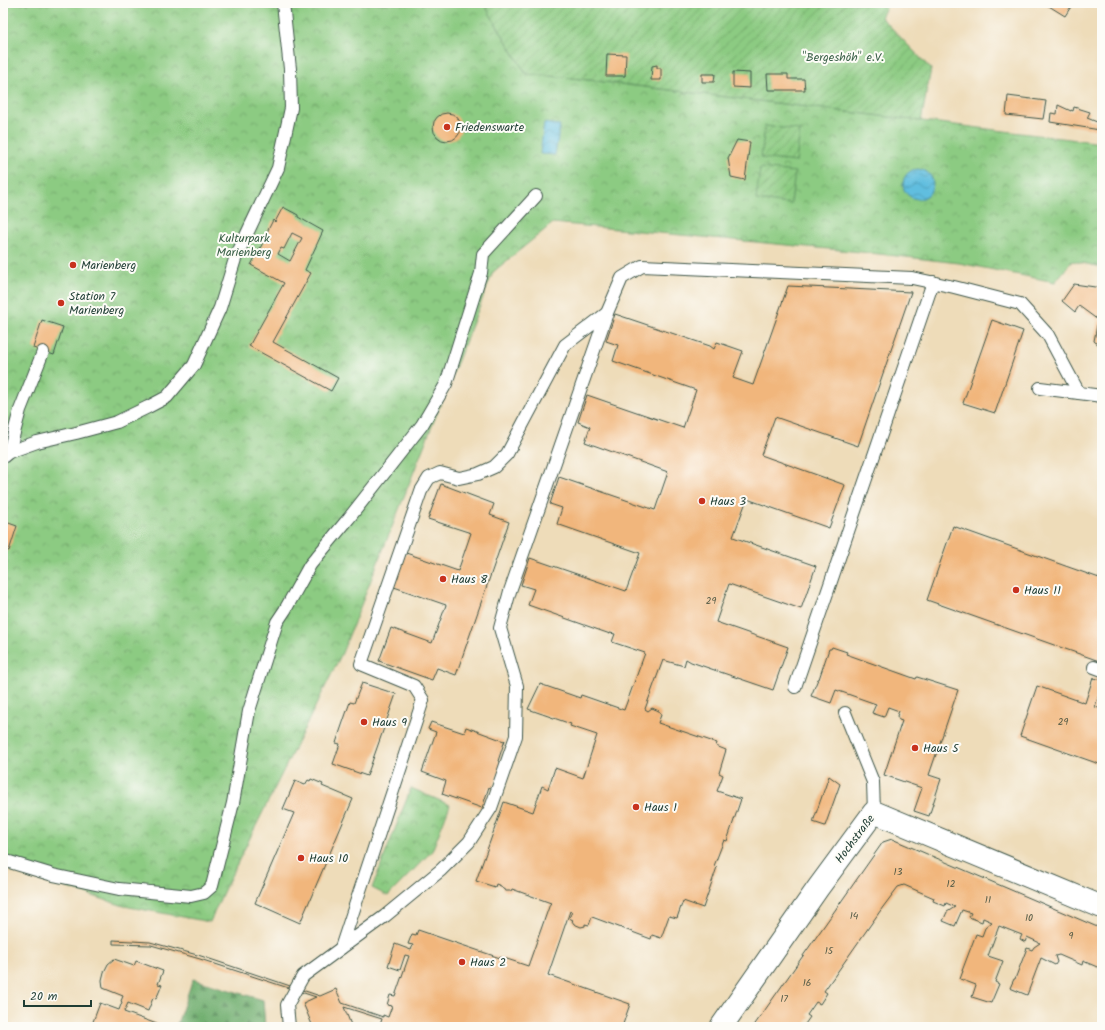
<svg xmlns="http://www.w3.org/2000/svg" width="1105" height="1030" viewBox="0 0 1105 1030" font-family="Kalam,sans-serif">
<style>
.forest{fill:url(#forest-firs);stroke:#487652}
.park{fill:url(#park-crowns);stroke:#56845b}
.garden{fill:url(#garden-furrows);stroke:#56845b}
.water{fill:url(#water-waves);stroke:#407e8a}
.building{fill:#f1b67c;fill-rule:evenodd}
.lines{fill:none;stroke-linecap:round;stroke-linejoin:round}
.lane-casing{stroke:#3e5548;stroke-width:14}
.street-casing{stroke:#3e5548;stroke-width:24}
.lane{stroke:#fff;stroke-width:12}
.street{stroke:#fff;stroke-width:22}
.poi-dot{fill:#c8321e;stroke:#fdfcf7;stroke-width:1.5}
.labels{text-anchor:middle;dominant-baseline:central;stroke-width:4;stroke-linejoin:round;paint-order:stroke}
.number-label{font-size:10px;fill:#545b46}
.park-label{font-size:12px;fill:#3a6048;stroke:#fdfcf7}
.poi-label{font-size:12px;fill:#1f3d34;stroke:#fdfcf7;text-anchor:start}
.street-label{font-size:12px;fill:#1f3d34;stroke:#fdfcf7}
</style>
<defs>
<pattern id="forest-firs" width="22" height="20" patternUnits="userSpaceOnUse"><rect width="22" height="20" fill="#71af70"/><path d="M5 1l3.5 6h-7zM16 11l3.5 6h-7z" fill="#5c905d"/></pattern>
<pattern id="park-crowns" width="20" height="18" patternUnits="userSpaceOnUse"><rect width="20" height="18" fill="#8ccb82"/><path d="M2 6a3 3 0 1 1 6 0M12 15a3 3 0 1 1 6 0" fill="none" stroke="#72a66b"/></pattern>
<pattern id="garden-furrows" width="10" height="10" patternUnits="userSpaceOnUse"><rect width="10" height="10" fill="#8ccb82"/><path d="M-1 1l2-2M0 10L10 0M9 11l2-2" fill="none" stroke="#72a66b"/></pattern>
<pattern id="water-waves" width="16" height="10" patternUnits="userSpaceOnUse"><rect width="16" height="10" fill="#60bedf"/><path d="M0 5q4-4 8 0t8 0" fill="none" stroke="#4f9cb6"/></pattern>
</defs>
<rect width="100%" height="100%" fill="#fdfcf7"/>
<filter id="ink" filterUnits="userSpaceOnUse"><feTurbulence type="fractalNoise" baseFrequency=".025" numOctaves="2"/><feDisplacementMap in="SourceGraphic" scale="8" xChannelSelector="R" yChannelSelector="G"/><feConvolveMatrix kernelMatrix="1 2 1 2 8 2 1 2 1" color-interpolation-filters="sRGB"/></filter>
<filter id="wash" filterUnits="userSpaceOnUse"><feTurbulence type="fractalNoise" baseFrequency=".012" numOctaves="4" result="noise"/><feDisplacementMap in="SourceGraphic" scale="16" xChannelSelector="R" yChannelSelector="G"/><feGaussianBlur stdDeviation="0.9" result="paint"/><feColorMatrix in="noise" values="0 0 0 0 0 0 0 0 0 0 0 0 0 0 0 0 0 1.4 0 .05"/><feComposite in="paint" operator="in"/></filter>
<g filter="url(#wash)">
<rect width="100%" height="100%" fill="#eedcb9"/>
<polygon class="forest" points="193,979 263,1000 265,1027 176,1027"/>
<g class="park">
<polygon points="3,3 487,3 487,9 526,74 572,78 1102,143 1102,267 1072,261 1055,282 959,263 861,252 553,223 493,272 342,653 224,890 210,922 124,906 3,867"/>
<polygon points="411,788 450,805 432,851 388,896 372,888"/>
</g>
<g class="garden">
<polygon points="487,3 888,3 881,17 931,69 921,121 572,78 526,74 487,9"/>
<polygon points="765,126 800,130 796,162 761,158"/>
<polygon points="760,168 795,172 791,204 756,200"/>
</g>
<g class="water">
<polygon points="544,123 560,125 555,155 540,154"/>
<circle cx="918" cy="184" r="15"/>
</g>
<g id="blocks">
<g class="building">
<polygon points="1044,3 1075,3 1073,6 1072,5 1065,16"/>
<polygon points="607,54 626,55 625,76 606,76"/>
<polygon points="657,65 657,68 661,68 661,80 651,80 652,66"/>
<polygon points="733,72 750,73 750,88 733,87"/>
<polygon points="702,74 715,74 714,82 702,82"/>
<polygon points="767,74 788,74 788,79 804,79 805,90 768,90"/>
<polygon points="1008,96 1046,101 1043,119 1006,115"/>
<polygon points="1058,105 1071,111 1071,110 1073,111 1074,107 1090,112 1087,118 1102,124 1102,127 1100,130 1050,122 1051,113 1057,114"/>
<circle cx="447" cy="127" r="14"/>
<polygon points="737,140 750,142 745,180 731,177 728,158"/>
<path d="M 283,207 L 298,215 L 298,217 L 323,231 L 305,270 L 311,273 L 273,342 L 338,378 L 331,391 L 249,346 L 284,283 L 251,265 L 265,239 L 264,238 L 273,220 L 275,222 ZM 292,233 L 302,238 L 290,261 L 278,254 L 281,248 L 284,249 Z"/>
<polygon points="1074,284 1102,288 1102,314 1098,319 1102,323 1102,348 1094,341 1098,320 1079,306 1075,312 1062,301"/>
<polygon points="788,286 911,292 858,446 775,417 761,455 845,485 829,528 747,499 733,537 816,566 801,609 729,584 716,622 788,647 773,690 691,662 686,659 684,666 663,660 645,709 648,711 652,708 659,711 661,715 658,723 717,743 716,746 726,750 719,773 723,775 717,791 741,799 727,841 724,840 714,866 717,867 703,908 683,901 677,918 669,916 661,938 652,935 651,939 592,917 589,925 585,924 585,926 581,927 574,924 572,921 573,920 569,918 572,912 570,911 548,975 630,1004 622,1027 384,1027 380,1025 382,1019 344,1007 351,1025 347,1027 313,1027 303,1003 316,997 200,959 151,945 113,944 113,940 150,942 201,956 320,996 336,989 342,1003 383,1017 383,1015 388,1017 392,1006 387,1005 390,995 395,996 409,956 405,955 400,970 388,966 395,944 411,950 413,945 408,944 412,934 416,935 418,930 500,958 501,957 528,966 550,904 551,903 512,889 511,891 506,891 503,889 501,886 496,884 495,887 476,881 504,802 533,812 542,786 548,789 555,768 583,778 597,735 570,726 571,724 528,709 540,684 580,698 581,695 624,710 645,653 612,642 615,634 610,633 610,634 528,605 534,589 521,585 530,558 626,591 640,553 557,524 562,508 550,504 559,477 655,510 668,472 585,442 590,427 578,422 587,395 683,428 696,390 613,361 618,345 606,341 615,314 710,346 714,349 717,342 743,351 733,378 753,385"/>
<polygon points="42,320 63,327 54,355 33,348"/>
<polygon points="992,320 1023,331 995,413 963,403"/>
<polygon points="441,484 494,504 490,515 509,522 456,675 437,668 432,680 379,661 391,628 432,643 446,605 394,587 406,553 458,571 471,533 428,519"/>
<polygon points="3,521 17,526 9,551 3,549"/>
<polygon points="953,526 1102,579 1102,662 927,600"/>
<polygon points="832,647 847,652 846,654 916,679 917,677 958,690 929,775 941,779 929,816 914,811 922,788 884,775 902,721 899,720 897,716 899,711 888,707 884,717 872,713 876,704 836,690 831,703 811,696 818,679 819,679 829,649 831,649"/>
<polygon points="1093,678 1102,680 1102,698 1098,697 1095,707 1102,709 1102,765 1020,736 1037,686 1085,703"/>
<polygon points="362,683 396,694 367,776 333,764 340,744 336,743 339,734 350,702 354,703"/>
<polygon points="431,722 464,733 466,727 504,741 505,740 498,761 502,763 493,789 489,787 482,808 442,794 446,781 422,772 436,732 428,729"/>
<polygon points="829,776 840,784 825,826 813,822"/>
<polygon points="311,779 323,784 322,786 353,799 300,923 255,903 294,813 283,809 295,781 305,785 308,780 310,781"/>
<polygon points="892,839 1102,929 1102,969 1083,961 1082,965 1059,955 1055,956 1057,962 1055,965 1041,958 1027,995 1010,988 1014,979 1015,979 1027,948 1032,950 1034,947 1040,943 1027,937 1025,942 1020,939 1022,935 999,926 988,956 1003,961 995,982 999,984 991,1003 972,997 976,985 960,979 963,971 962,971 976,934 982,936 985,928 992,922 983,918 982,922 969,917 971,913 962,910 955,926 943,921 947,912 955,907 946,903 945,906 933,901 934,898 904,885 898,887 883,907 824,991 827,993 820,1004 816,1002 807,1015 810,1017 803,1027 799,1026 798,1027 753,1027 883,842"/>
<polygon points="114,959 134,966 136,961 163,971 158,984 162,985 156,999 153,998 148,1011 128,1003 124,1012 165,1027 91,1027 100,1003 119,1010 122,1002 121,1001 123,996 103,988 102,980 104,972 108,964"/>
</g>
</g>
</g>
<g filter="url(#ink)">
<use href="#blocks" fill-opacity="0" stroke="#3e5548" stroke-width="1"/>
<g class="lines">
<defs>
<g id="lane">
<polyline points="1040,388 1102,396"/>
<polyline points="9,452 20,410 43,352"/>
<polyline points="3,457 9,452 37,442 76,433 117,422 148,407 167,397 194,365 220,308 235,259 278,168 291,108 290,69 283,3"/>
<polyline points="1094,667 1102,670"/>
<polyline points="795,687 933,282"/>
<polyline points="845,713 873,782 874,812"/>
<polyline points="3,860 53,875 119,889 191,896 204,893 212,886 233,803 249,711 277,622 285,610 310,565 349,518 422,425 446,384 481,273 483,254 536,196"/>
<polyline points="341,948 423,700 414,686 361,664 421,491 429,478 440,473 459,478 478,474 494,467 507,454 565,345 607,313"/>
<polyline points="289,1027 287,1005 303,976 385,916 441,870 469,842 491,808 516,736 517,686 500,628 510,591 607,313 622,278 642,266 912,278 954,287 1020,304 1048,335 1079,393"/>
</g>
<polyline id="street" points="721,1027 818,888 874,812 1102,907"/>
</defs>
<use href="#lane" class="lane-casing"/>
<use href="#street" class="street-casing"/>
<use href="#lane" class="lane"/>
<use href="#street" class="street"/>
</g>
</g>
<g class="poi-dot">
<circle cx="447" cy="127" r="4"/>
<circle cx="73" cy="265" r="4"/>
<circle cx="61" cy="303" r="4"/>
<circle cx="702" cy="501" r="4"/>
<circle cx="443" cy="579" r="4"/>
<circle cx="1016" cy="590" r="4"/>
<circle cx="364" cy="722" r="4"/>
<circle cx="915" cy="748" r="4"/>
<circle cx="636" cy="807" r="4"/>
<circle cx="301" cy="858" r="4"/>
<circle cx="462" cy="962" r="4"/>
</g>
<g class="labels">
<g class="number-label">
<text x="711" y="601">29</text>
<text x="1063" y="722">29</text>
<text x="898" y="872">13</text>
<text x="951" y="884">12</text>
<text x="988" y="900">11</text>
<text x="854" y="916">14</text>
<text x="1029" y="918">10</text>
<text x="1071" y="936">9</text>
<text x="829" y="951">15</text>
<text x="807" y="983">16</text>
<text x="784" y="999">17</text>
</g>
<g class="park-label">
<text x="843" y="57">"Bergeshöh" e.V.</text>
<text x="244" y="238">Kulturpark<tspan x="244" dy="14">Marienberg</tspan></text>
</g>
<g class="poi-label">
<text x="455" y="127">Friedenswarte</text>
<text x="81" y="265">Marienberg</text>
<text x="69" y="296">Station 7<tspan x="69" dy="14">Marienberg</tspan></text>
<text x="710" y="501">Haus 3</text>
<text x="451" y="579">Haus 8</text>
<text x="1024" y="590">Haus 11</text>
<text x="372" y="722">Haus 9</text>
<text x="923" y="748">Haus 5</text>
<text x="644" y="807">Haus 1</text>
<text x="309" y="858">Haus 10</text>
<text x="470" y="962">Haus 2</text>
</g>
<g class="street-label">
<text transform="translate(855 839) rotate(-53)">Hochstraße</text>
</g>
</g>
<rect width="1105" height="1030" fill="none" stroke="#fdfcf7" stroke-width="16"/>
<path d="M24 1000v6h67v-6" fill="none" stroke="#1f3d34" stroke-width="2"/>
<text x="30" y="1000" font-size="12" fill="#1f3d34" stroke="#fdfcf7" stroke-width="3" paint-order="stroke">20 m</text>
</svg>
